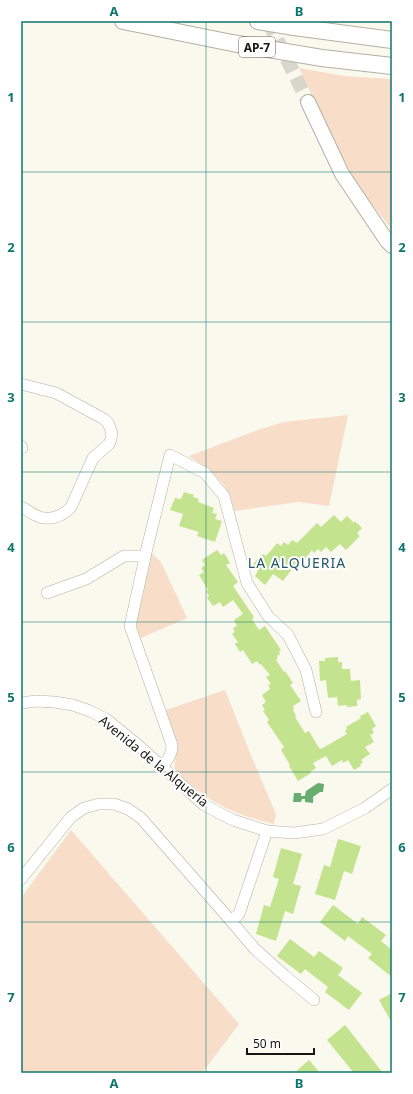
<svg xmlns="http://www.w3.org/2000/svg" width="413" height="1094" viewBox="0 0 413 1094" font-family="'Noto Sans',sans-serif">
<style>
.green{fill:#f8ddc9}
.water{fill:#67ad70}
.building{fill:#c4e38e}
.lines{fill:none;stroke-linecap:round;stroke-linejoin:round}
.major-tunnel{stroke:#d8d7cc;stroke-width:14;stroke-dasharray:14 7;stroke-linecap:butt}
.minor-casing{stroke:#b2b1a5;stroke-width:12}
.major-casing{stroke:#b2b1a5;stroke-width:16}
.highway-casing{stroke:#b2b1a5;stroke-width:18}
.minor{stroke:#fff;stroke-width:11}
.major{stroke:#fff;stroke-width:14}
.highway{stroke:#fff;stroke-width:16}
.grid{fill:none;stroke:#0f766e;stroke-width:1;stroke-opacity:0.55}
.labels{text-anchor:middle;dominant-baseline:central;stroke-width:4;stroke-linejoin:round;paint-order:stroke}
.shield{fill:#fff;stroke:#5c5c59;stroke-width:1}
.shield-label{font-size:12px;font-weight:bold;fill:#161612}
.street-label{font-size:13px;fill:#161612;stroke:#fff}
.neighbourhood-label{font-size:14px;letter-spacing:1px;fill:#225964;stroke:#fff}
.neatline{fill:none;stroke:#0f766e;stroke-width:1.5}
.grid-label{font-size:13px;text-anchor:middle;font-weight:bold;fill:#0f766e}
</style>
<rect width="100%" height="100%" fill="#faf9ed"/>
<g class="green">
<polygon points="299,68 344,76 392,79 392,230 358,186 327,127"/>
<polygon points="348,415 329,506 299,502 235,511 225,486 210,470 189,456 258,430 284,422"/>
<polygon points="151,553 161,562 187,618 141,638 137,629 136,621"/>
<path d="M 225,690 L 252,758 L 276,814 L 274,824 C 248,818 222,809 200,792 C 191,785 183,777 174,770 L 177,745 L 166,710 Z"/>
<polygon points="71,830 239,1024 202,1073 21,1073 21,898"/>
</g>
<polygon class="water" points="318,783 324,784 323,792 320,792 313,797 313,803 305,802 305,799 302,799 301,802 293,802 294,793 301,793 301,796 305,796 306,791"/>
<g class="building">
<polygon points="184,492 194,495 193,497 199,499 198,502 214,508 212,513 217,514 215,519 222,521 215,542 197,536 199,532 179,526 183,514 170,510 175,498 181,499"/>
<polygon points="334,515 341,522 347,516 354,523 355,521 362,528 357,533 360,536 346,550 340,544 331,552 326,547 321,552 318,549 314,553 312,550 298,568 295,565 283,581 273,574 265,585 255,576 258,571 252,566 258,558 260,559 263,554 266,556 269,552 269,553 277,543 281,546 284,542 288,545 292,540 297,543 317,523 321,527"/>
<polygon points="217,550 221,555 224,553 230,563 226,565 238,582 233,586 254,617 252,619 259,630 265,626 281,650 279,651 280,654 277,656 278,658 276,660 284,672 285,671 293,683 290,685 301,701 293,706 294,709 293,710 296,716 295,717 305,733 309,731 319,748 320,748 321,749 347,734 345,731 347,729 346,727 361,718 360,716 368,712 376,726 372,729 374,733 370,735 374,742 365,747 370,754 361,760 363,763 360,764 361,766 354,770 348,760 343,763 342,760 332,766 326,756 313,763 316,768 310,772 311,773 298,781 289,766 290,765 281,750 284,747 267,722 269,720 263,711 265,710 262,705 266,702 262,695 270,689 268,685 271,684 266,677 270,675 261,664 260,665 257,661 252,664 243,650 240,652 235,644 238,642 232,634 235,632 233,628 237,626 234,620 243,614 233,600 223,607 220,602 213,606 207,598 209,596 206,591 208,590 199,575 204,572 201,568 205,565 202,560"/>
<polygon points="338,657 338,662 342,662 342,669 350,669 351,681 360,680 361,699 357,700 357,706 347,707 347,705 338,706 337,697 328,698 326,680 320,681 319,661 325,661 325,658"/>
<polygon points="338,839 361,846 352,874 344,871 335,900 315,894 324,865 330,867"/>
<polygon points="281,848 302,854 293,884 301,886 293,914 285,911 276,941 256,934 264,905 270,907 279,879 273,877"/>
<polygon points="333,905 358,924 362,917 386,935 381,941 392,950 392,977 368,958 372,954 348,936 345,941 320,922"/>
<polygon points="290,939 314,957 319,951 343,968 338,975 362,993 349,1010 325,992 328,987 305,969 301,974 277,956"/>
<polygon points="392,993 392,1023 379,1000"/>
<polygon points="345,1025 383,1073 354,1073 327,1040"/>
<polygon points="309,1060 320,1073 294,1073"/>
</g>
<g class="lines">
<polyline class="major-tunnel" points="268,21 308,102"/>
<defs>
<g id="minor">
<path d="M 21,384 L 56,393 L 104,419 L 108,423 L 112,433 L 111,439 L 109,444 L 93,458 L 71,507 C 62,517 48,522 35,515 C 30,513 27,509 21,507"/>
<polyline points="21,446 22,448"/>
<polyline points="47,593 86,579 124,556 145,556"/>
<polyline points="21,703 36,701 54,702 73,705 90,711 106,719 138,745 204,805 233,820 267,831 294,833 323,829 365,808 392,789"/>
<path d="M 162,767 C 168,759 172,755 172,745 L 130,626 L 147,548 L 170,455 L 205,473 L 224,496 L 247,583 L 268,616 L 288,635 L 306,670 L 316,712"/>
<polyline points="21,879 71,817 84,808 99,804 114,804 128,809 141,818 231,921 239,914 267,831"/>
<polyline points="231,921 254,948 284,975 314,1000"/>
</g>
<polyline id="major" points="308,102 342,174 387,241 392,246"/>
<g id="highway">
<polyline points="123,21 232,43 322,58 392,66"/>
<polyline points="258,21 294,27 392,40"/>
</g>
</defs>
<use href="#minor" class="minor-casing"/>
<use href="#major" class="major-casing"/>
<use href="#highway" class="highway-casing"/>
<use href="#minor" class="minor"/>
<use href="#major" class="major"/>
<use href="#highway" class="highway"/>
</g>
<path class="grid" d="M 206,21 L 206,1073M 21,172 L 392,172M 21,322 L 392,322M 21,472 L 392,472M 21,622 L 392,622M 21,772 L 392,772M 21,922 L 392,922"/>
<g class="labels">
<rect class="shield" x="239" y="37" width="36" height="20" rx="3"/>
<g class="shield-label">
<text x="257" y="47">AP-7</text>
</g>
<g class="street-label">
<text transform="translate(154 761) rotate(39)">Avenida de la Alquería</text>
</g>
<g class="neighbourhood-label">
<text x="297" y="562">LA ALQUERIA</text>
</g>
</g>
<rect width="413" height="1094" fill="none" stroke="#ffffff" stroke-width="44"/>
<path d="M247 1048v6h67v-6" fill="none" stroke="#161612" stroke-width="2"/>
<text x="253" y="1048" font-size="12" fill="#161612" stroke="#ffffff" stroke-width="3" paint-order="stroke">50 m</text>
<rect x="22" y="22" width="369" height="1050" class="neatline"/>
<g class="grid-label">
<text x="114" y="16">A</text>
<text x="299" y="16">B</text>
<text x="11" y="102">1</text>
<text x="402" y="102">1</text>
<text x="11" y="252">2</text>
<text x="402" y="252">2</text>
<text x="11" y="402">3</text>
<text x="402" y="402">3</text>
<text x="11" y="552">4</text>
<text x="402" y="552">4</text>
<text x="11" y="702">5</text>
<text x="402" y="702">5</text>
<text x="11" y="852">6</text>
<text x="402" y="852">6</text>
<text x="11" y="1002">7</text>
<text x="402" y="1002">7</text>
<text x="114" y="1088">A</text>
<text x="299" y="1088">B</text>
</g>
</svg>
